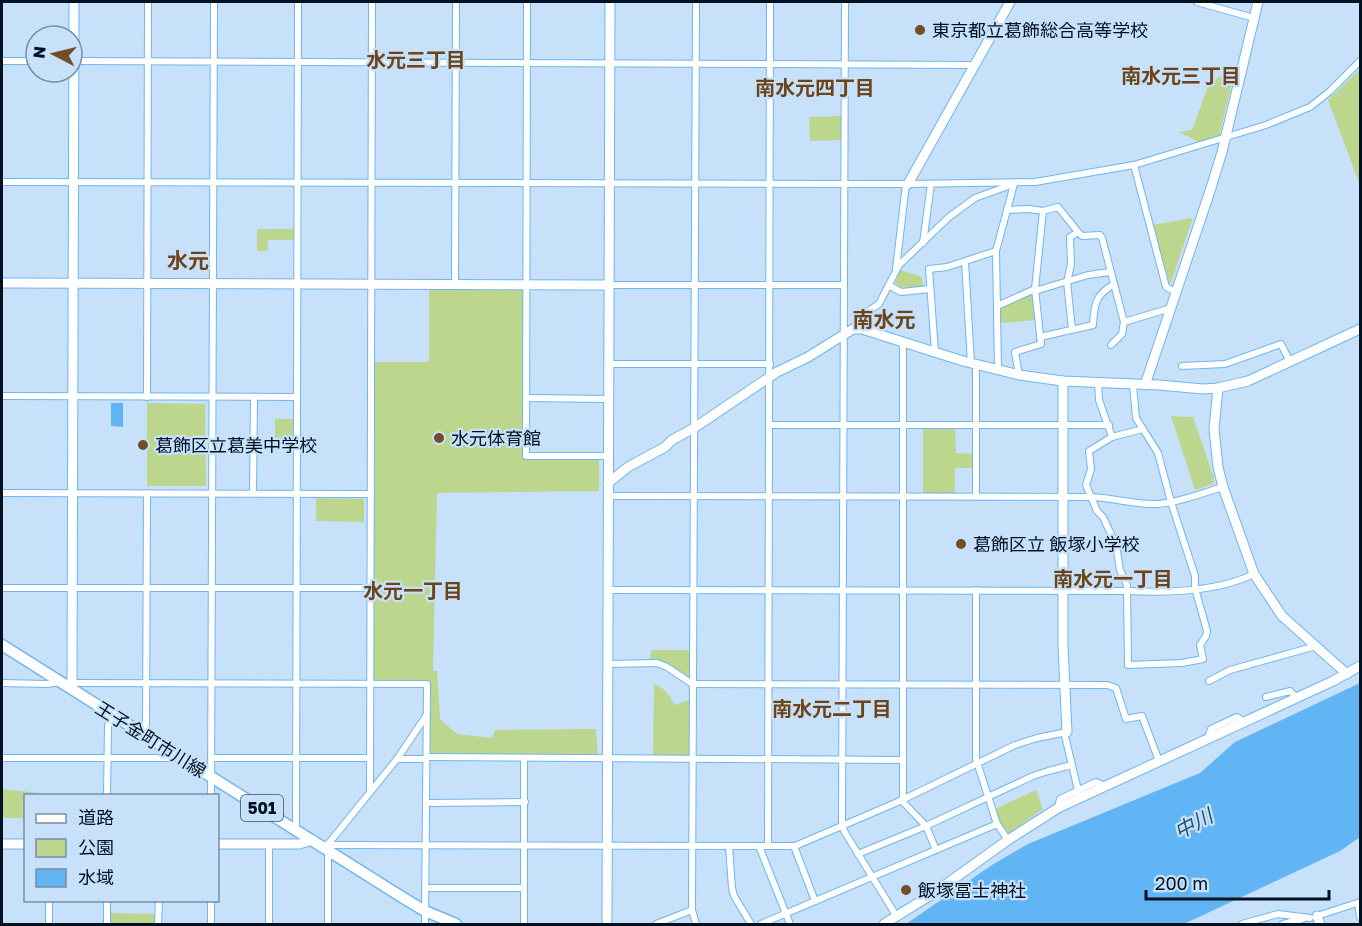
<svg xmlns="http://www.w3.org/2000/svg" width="1362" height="926" viewBox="0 0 1362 926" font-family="'Golos Text','Noto Sans JP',sans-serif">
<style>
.green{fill:#bdd68e}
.water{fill:#61b5f5}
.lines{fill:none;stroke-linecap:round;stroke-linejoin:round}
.street-casing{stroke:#6fb6ee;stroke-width:8}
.secondary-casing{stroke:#6fb6ee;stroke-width:11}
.primary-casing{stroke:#6fb6ee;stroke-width:13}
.street{stroke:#fff;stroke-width:6}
.secondary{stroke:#fff;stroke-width:9}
.primary{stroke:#fff;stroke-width:10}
.poi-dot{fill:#724d28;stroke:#c6e1f9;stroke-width:2}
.labels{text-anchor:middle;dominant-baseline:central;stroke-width:4.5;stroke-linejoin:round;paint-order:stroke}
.shield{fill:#c6e1f9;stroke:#3b4f62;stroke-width:1.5}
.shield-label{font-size:16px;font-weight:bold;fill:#001121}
.poi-label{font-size:18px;fill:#001121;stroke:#c6e1f9;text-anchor:start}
.street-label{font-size:18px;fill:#001121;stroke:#c6e1f9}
.neighbourhood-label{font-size:20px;font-weight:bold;fill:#6d4419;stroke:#c6e1f9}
.water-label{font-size:20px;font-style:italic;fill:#245071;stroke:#c6e1f9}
.quarter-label{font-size:21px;font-weight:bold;fill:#6d4419;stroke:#c6e1f9}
</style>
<rect width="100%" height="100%" fill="#c6e1f9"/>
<g class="green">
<polygon points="1236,66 1219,137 1199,142 1179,132 1192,130 1209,84"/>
<polygon points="1360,69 1360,185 1328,100"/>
<polygon points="842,116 841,140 810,141 809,117"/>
<polygon points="1193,218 1171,283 1169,281 1153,225"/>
<polygon points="257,229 294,229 294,240 268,240 268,251 257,251"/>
<polygon points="900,270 922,277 923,287 900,287 895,283"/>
<polygon points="429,288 524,289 523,458 599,459 599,491 437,493 433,671 437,671 440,719 457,734 492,738 495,730 596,729 598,756 434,754 429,752 429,682 375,681 373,680 374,362 429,362"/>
<polygon points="1034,293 1036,320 1000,323 1000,309"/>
<polygon points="147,403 205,404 206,486 147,486"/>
<polygon points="1171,416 1193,417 1214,478 1213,484 1195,490"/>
<rect x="275" y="419" width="20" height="19"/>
<polygon points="923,426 955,426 956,453 974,454 973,468 955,468 955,494 923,494"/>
<polygon points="316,498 364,499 364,522 316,521"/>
<polygon points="651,650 691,650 691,680 650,661"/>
<path d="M 654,684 C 665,688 669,695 675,705 L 691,699 L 691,759 L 653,758 Z"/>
<polygon points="2,789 58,795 26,796 26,836 24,836 23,818 2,818"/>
<polygon points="1036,790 1043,809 1007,835 998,824 993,810"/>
<polygon points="109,913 157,914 157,924 108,924"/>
</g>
<g class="water">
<polygon points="111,403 123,403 123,427 111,426"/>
<polygon points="1360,683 1360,837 1340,851 1184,924 906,924 992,865 1028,844 1200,773 1235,742"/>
</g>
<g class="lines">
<defs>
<g id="street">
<polyline points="527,2 526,456 608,456"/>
<polyline points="845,2 842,824 844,831 897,917"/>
<polyline points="1197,2 1254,18"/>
<polyline points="2,61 36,61"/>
<polyline points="72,61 974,65"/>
<polyline points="1134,165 1166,287 1176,292"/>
<polyline points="2,182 908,184 1035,182 1134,165 1266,125 1310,107 1329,92 1360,61"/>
<polyline points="1007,210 1029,209 1043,211 1035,289 1041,344 1015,352 1019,375"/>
<polyline points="1043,211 1058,207 1078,232 1070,237 1071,264 1067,282 1072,329"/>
<polyline points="1078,232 1082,236 1100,235 1102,238 1124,322 1122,334 1111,345"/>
<polyline points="923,243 931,184"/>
<polyline points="965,262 971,363"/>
<polyline points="896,269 906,184"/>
<polyline points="455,284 456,2"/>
<polyline points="608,285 844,285"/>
<polyline points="890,286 901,292 930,289"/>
<polyline points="1035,291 1088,275 1110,272"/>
<polyline points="997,306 1035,289"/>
<polyline points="1124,322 1171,308"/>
<polyline points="853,329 859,317 879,304 899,265 949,217 975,198 1008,186"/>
<path d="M 1040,337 L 1093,325 C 1094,303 1096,295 1114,284"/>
<polyline points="935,352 929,269 947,267 996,251"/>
<polyline points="608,364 770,364"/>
<polyline points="1182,366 1225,364 1281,344 1290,362"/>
<polyline points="998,370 996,251 1014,184"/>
<polyline points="1098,382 1099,400 1112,437"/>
<polyline points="1133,385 1136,418 1158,453 1171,502 1195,576 1195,588 1207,631 1206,636 1200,645 1203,659 1182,663 1128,665 1127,585 1120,570 1116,545 1103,517 1097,511 1086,485 1091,469 1089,451 1112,437 1143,429"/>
<polyline points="2,396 297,397"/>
<polyline points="147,397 148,2"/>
<polyline points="527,398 608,399"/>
<polyline points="770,425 1109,425"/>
<polyline points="2,493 371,494"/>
<polyline points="253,493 254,398"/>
<path d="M 608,496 L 1092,497 C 1114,498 1136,505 1158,504 C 1181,502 1202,493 1223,487"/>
<polyline points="976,496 976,365"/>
<polyline points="2,588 370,588"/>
<path d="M 608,590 L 1128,591 C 1167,593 1219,591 1254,574"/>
<polyline points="976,590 976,759 997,824 1008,840"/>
<polyline points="608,664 657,663 667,667 694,685"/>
<polyline points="1209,681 1230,670 1316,646"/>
<polyline points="2,683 47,684 60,682"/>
<polyline points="72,683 427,684 425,924"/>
<polyline points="694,684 1107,685 1116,688 1126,719 1142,716 1159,761"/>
<polyline points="1266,697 1290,691 1296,697"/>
<polyline points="1064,732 1078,790"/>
<polyline points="146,735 147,493"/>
<polyline points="1208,738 1211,729 1237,717 1243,721"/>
<polyline points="427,757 902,760"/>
<polyline points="2,758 171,758 176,754"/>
<polyline points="212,758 370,758"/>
<polyline points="524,758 524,924"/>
<polyline points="397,759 426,759"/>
<polyline points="370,791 372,2"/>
<polyline points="107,796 108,726 111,714"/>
<polyline points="211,796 214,2"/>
<polyline points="903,799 903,342"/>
<polyline points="901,800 926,826 936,850"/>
<polyline points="426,803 525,802"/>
<polyline points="1058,808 1060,799 1096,782 1105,786"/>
<polyline points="296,830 298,2"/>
<polyline points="326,845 795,846 900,801 1015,745 1037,738 1067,732"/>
<polyline points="729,846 732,888 734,896 751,924"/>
<polyline points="759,846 790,924"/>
<polyline points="768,846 770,2"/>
<polyline points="794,846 815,901"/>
<polyline points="325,848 397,759 426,716"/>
<polyline points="858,854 926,826 1033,776 1048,771 1072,765"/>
<polyline points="425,888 524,888"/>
<polyline points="1358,903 1360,917"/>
<polyline points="692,910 696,924"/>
<polyline points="1317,916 1360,902"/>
<polyline points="49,924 49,900"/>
<polyline points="107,924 107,900"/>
<polyline points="158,924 159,900"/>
<polyline points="211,924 211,900"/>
<polyline points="269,924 269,844"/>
<polyline points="328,924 328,851"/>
<polyline points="656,924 692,910 696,2"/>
<polyline points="761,924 997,824"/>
<polyline points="1242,924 1278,914 1310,918"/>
<polyline points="1283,924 1303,919"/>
</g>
<g id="secondary">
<polyline points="908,184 1010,2"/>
<polyline points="2,283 608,285"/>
<polyline points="1063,381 1063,646 1067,732"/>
<polyline points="1145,385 1211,188 1222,152 1258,2"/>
<polyline points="1218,388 1214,429 1218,467 1223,487 1254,574 1282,616 1347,674"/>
<polyline points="608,483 628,467 665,447 672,440 694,428 777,372 808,357 853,329 862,329 963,361 1019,375 1063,381 1159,385 1203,389 1218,388 1248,381 1360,329"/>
<polyline points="70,688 72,679 74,2"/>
<polyline points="2,844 26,844"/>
<polyline points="218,844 299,844 313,840"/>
<polyline points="1317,916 1320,924"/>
<polyline points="607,924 610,2"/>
<polyline points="884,924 934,893 1008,840 1058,808 1333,681 1360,666"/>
</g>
<polyline id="primary" points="2,645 405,899 425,911 456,924"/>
</defs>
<use href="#street" class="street-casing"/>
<use href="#secondary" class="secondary-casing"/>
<use href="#primary" class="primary-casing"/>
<use href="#street" class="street"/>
<use href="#secondary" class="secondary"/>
<use href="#primary" class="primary"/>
</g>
<g class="poi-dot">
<circle cx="920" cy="30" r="6"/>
<circle cx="439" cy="438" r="6"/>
<circle cx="143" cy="445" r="6"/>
<circle cx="961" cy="544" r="6"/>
<circle cx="906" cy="890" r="6"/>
</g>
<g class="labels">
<rect class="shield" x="241" y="795" width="42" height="26" rx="4.5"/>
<g class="shield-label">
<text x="262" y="808">501</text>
</g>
<g class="poi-label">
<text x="932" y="30">東京都立葛飾総合高等学校</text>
<text x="451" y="438">水元体育館</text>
<text x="155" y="445">葛飾区立葛美中学校</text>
<text x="973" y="544">葛飾区立 飯塚小学校</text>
<text x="918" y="890">飯塚冨士神社</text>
</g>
<g class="street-label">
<text transform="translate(151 739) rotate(32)">王子金町市川線</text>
</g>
<g class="neighbourhood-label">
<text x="416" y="59">水元三丁目</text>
<text x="1181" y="75">南水元三丁目</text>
<text x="815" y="87">南水元四丁目</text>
<text x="1113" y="578">南水元一丁目</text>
<text x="413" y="590">水元一丁目</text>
<text x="832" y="708">南水元二丁目</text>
</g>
<g class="water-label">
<text transform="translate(1193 823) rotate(-28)">中川</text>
</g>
<g class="quarter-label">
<text x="188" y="260">水元</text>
<text x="884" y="319">南水元</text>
</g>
</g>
<rect width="1362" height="926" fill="none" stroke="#001121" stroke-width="6"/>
<rect x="24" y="794" width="195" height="108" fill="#c6e1f9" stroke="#778ea3" stroke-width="1.5"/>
<rect x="36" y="814" width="30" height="9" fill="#ffffff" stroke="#778ea3" stroke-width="1.5"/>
<text x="78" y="824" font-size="18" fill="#001121">道路</text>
<rect x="36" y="839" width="30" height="18" fill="#bdd68e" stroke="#778ea3" stroke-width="1.5"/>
<text x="78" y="854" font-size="18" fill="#001121">公園</text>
<rect x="36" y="869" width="30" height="18" fill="#61b5f5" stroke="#778ea3" stroke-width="1.5"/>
<text x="78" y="884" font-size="18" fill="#001121">水域</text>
<g transform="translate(54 54) rotate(277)"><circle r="28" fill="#c6e1f9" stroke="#778ea3" stroke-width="1.5"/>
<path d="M0-4.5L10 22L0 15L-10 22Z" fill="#724d28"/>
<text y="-9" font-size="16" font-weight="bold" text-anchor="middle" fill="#001121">N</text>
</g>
<path d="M1146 890v9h183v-9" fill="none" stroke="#001121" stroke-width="3"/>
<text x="1155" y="890" font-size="18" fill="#001121" stroke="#c6e1f9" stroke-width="4.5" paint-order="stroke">200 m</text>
</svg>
